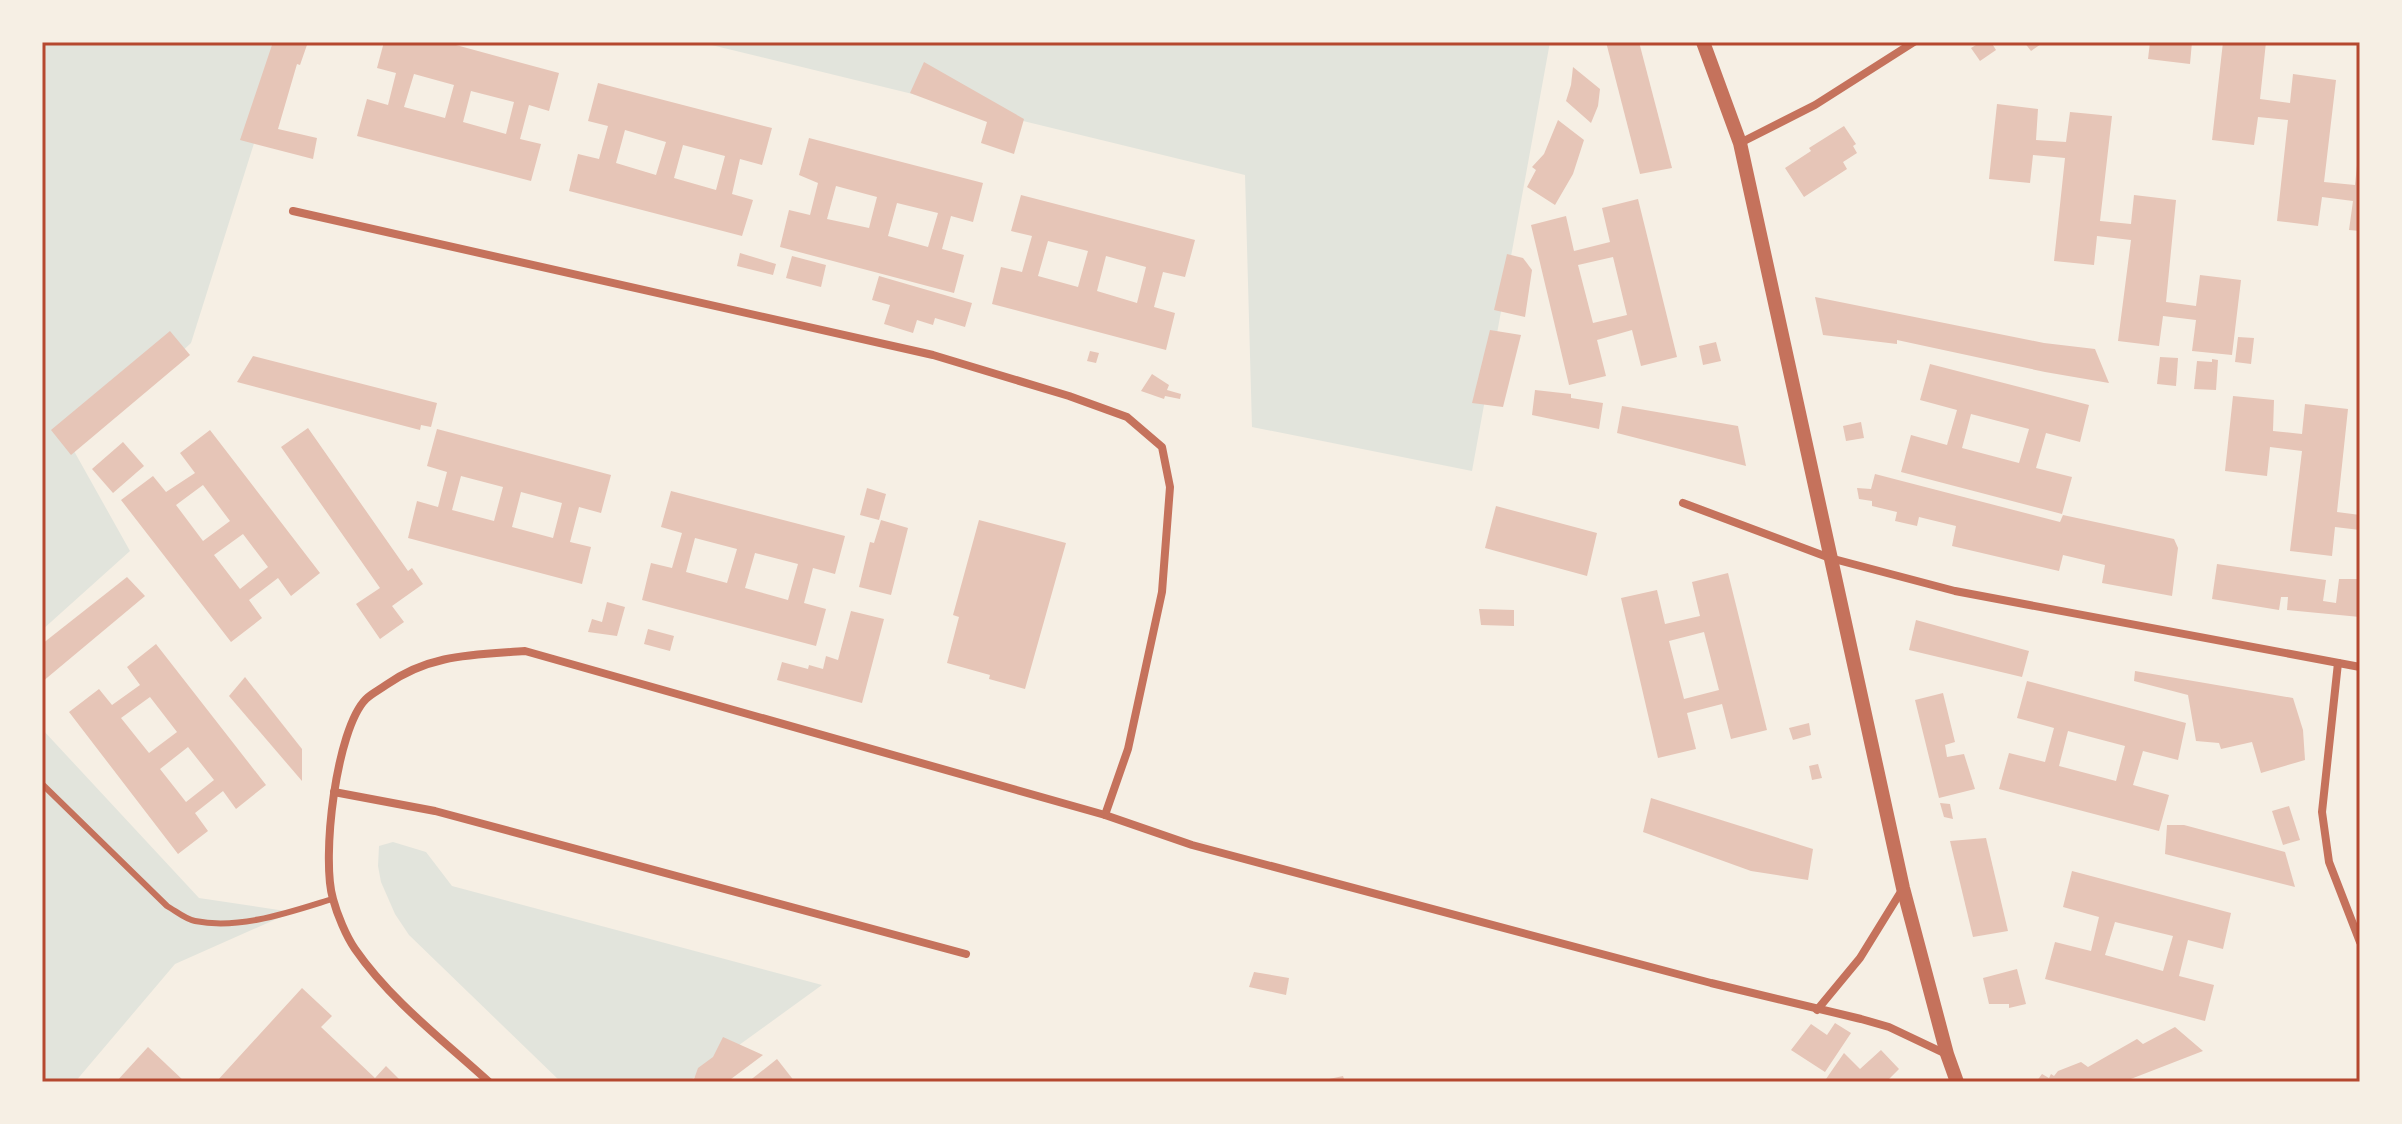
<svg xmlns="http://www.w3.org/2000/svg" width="2402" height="1124" viewBox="0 0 2402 1124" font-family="'Noto Sans',sans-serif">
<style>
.green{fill:#e2e4dc}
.building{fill:#e6c5b7;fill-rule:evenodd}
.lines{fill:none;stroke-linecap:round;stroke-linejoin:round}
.service{stroke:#c5725c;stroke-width:6}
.minor{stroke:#c5725c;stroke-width:8}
.tertiary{stroke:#c5725c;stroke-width:14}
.neatline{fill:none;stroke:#b5482f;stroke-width:3}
</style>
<rect width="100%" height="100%" fill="#f6efe4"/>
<g class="green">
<polygon points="42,42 286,42 191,343 74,451 130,551 42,630"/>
<polygon points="699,42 1550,42 1472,471 1252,427 1245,175"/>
<polygon points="42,729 199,898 292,912 175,964 75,1082 42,1082"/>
<polygon points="393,842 426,852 452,886 822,985 688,1082 561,1082 409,935 395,914 381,882 378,866 379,846"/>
</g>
<g class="building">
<polygon points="273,42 308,42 300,65 297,64 278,129 317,138 313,159 240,140"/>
<path d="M 384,42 L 445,42 L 559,73 L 549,111 L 529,105 L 520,139 L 541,144 L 531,181 L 357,136 L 367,99 L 388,105 L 396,73 L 377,68 ZM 414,74 L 454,85 L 445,118 L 404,107 ZM 471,91 L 514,102 L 506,134 L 463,122 Z"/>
<polygon points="1606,42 1639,42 1672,168 1640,174"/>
<polygon points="1981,42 1991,42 1996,50 1980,61 1971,48"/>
<polygon points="2024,42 2044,42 2031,51"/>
<polygon points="2150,42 2192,42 2190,64 2148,59"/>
<polygon points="2223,42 2266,42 2260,99 2290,103 2293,74 2336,80 2324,182 2355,185 2358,155 2360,155 2360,231 2349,230 2353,201 2322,197 2318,226 2277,221 2288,120 2258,117 2254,145 2212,140"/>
<polygon points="924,62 1024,119 1014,154 981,143 987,122 910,93"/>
<polygon points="1573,67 1600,89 1598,106 1591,123 1566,101 1571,85"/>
<path d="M 598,83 L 772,128 L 762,165 L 740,159 L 732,194 L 753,200 L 742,236 L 569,191 L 578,154 L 599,159 L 608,126 L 588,121 ZM 625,130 L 666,142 L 656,175 L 616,163 ZM 683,145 L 725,156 L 716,190 L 674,178 Z"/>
<polygon points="1997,104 2038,109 2036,140 2066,142 2070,112 2112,116 2100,221 2131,224 2134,195 2176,200 2166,302 2196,306 2200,275 2241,280 2232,355 2192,351 2196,320 2163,316 2159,346 2118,341 2131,240 2097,236 2094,265 2054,261 2065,158 2033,155 2030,183 1989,179"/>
<polygon points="1558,120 1584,140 1573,174 1555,205 1527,187 1536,170 1532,167 1544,154"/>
<polygon points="1844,126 1856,144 1853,146 1857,153 1843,162 1847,169 1804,197 1785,168 1811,151 1809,148"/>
<path d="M 809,138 L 983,183 L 973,222 L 951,216 L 942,249 L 964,255 L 954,293 L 780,247 L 789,210 L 810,215 L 818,183 L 799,175 ZM 836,186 L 877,197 L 869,228 L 827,219 ZM 897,203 L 938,213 L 928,247 L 888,236 Z"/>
<path d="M 1021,195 L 1195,240 L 1185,277 L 1163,272 L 1154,307 L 1175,313 L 1166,350 L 992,304 L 1001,267 L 1022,272 L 1032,236 L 1011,231 ZM 1048,241 L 1088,251 L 1078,287 L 1038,276 ZM 1106,256 L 1146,267 L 1137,303 L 1097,291 Z"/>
<path d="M 1638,199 L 1677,357 L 1641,366 L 1632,330 L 1597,340 L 1606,376 L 1569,385 L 1531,225 L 1566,216 L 1574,251 L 1610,242 L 1602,208 ZM 1613,257 L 1627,315 L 1593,323 L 1578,265 Z"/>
<polygon points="740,253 776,264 773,275 737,266"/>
<polygon points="1507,254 1523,258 1532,270 1525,317 1494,310"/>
<polygon points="792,256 826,265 821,287 786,278"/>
<polygon points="879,276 972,303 965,327 935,318 933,325 917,320 913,333 884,324 890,305 872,300"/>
<polygon points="1815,297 2044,343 2095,349 2109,383 2045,372 1897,340 1897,344 1823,335"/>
<polygon points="1490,330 1521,335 1503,407 1472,403"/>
<polygon points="170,331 190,355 71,455 51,430"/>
<polygon points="2238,337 2254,338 2251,364 2235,362"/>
<polygon points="1716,342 1721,361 1703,365 1699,346"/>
<polygon points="1090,351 1099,353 1096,363 1087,361"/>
<polygon points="253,356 437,403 431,427 421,425 420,430 237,382"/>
<polygon points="2160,357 2178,358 2176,386 2157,384"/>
<polygon points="2212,359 2218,360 2216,390 2194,389 2197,361 2212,362"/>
<path d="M 1930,364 L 2089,405 L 2080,442 L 2046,433 L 2036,468 L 2072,477 L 2062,514 L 1901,472 L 1911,435 L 1947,445 L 1957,410 L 1920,400 ZM 1971,414 L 2029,429 L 2019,463 L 1962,448 Z"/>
<polygon points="1152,374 1169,385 1167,390 1181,394 1180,399 1165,396 1164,399 1141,391"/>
<polygon points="1535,390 1571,394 1571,398 1603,403 1599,429 1532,415"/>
<polygon points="2233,396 2274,400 2273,431 2302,434 2305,404 2348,409 2337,512 2360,515 2360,530 2335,527 2332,556 2290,551 2302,451 2270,447 2267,476 2225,471"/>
<polygon points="1622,406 1738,426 1746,466 1617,433"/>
<polygon points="1861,422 1864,438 1846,441 1843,426"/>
<polygon points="308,428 408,571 412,568 423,584 392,606 404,622 380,639 356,604 380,588 281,447"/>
<path d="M 437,429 L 611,475 L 601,513 L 579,507 L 570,542 L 591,547 L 582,584 L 408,538 L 417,501 L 438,507 L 447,472 L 427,466 ZM 461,476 L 503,487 L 494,521 L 452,510 ZM 521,492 L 562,503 L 553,538 L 512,527 Z"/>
<path d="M 210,430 L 320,573 L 291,596 L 278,578 L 249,600 L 262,618 L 231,642 L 121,500 L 153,476 L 166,492 L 195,473 L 180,453 ZM 203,485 L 230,521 L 203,541 L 176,505 ZM 243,534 L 268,567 L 240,589 L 214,555 Z"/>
<polygon points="123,442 144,466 113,493 92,469"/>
<polygon points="1875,474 2060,522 2063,515 2174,539 2178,548 2172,596 2102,583 2105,565 2063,555 2059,571 1952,546 1956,526 1919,517 1917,526 1895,521 1897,512 1872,506 1872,501 1859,499 1857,488 1871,489"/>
<polygon points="867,488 886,494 879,520 860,515"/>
<path d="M 671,491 L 845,536 L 835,574 L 813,568 L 804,603 L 826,609 L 816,646 L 642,600 L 651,563 L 672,568 L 682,533 L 661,527 ZM 695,538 L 737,549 L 727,583 L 686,572 ZM 755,553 L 798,564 L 788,600 L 745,588 Z"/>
<polygon points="1496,506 1597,533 1587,576 1485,548"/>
<polygon points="881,520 908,528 891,595 859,587 870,542 874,543"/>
<polygon points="979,520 1066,543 1025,689 989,679 990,675 947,663 959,617 953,615"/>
<polygon points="2217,564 2326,580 2323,601 2336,603 2339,579 2360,579 2360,617 2287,610 2288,597 2281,597 2279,610 2212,599"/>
<path d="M 1728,573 L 1767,730 L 1731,739 L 1722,704 L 1687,713 L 1696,749 L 1658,758 L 1621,598 L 1657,590 L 1665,624 L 1700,616 L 1692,582 ZM 1704,632 L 1719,690 L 1684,699 L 1669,641 Z"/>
<polygon points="127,577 145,596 42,682 42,644"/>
<polygon points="607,602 625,607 617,636 588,632 592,619 602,622"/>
<polygon points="1479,609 1514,610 1514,626 1481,625"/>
<polygon points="851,611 884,619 862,703 777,680 782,662 808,669 809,665 823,669 826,656 838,660"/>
<polygon points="1916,620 2029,651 2022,677 1909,650"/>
<polygon points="648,629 674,636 670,651 644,644"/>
<path d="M 156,644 L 266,785 L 236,809 L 223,791 L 195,813 L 208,831 L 178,854 L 69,712 L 99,689 L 112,705 L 140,685 L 127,667 ZM 150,697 L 177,732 L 149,753 L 121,718 ZM 188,747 L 214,780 L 186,802 L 160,769 Z"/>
<polygon points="2135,671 2293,698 2303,730 2305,760 2261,773 2252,742 2221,749 2219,743 2196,741 2188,695 2134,681"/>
<polygon points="245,677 302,749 302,781 229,696"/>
<path d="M 2027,681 L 2186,723 L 2178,760 L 2143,751 L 2133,785 L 2169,795 L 2159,831 L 1999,789 L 2009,753 L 2045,762 L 2054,728 L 2017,718 ZM 2068,731 L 2125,746 L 2116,781 L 2059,766 Z"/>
<polygon points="1943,693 1955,742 1945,745 1947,757 1964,754 1975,789 1939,798 1915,700"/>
<polygon points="1809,723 1811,735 1793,740 1789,728"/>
<polygon points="1818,764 1822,778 1812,780 1809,766"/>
<polygon points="1651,798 1813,849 1808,880 1751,871 1643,832"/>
<polygon points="1940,803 1950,804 1953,819 1944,817"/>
<polygon points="2289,806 2300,840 2283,845 2272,811"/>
<polygon points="2167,825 2184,825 2285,852 2295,887 2165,854"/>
<polygon points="1986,838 2008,931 1973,937 1950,841"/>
<path d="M 2072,871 L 2231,913 L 2223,949 L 2188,940 L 2179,976 L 2214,985 L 2205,1021 L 2045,979 L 2055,942 L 2091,951 L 2099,917 L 2063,907 ZM 2115,922 L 2173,936 L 2163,971 L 2105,955 Z"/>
<polygon points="2017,969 2026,1004 2009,1008 2009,1004 1989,1004 1983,978"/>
<polygon points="1254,972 1289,978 1286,995 1249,987"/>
<polygon points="302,988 332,1016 321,1027 375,1078 386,1066 402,1082 218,1082 217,1081"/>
<polygon points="1835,1023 1851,1033 1825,1072 1791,1050 1811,1024 1827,1035"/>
<polygon points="2175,1027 2203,1051 2123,1082 2036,1082 2042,1074 2049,1078 2051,1074 2054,1076 2058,1071 2081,1062 2088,1067 2137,1039 2143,1044"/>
<polygon points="723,1037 763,1055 727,1082 693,1082 698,1068 713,1057"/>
<polygon points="148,1047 185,1082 116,1082"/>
<polygon points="1881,1050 1899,1069 1886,1082 1830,1082 1826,1079 1844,1053 1860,1069"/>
<polygon points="777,1059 795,1082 748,1082"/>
<polygon points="1343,1076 1345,1082 1320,1082 1320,1081"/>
</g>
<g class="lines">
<path class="service" d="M 42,784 L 167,906 C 176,911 185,919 195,921 C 240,930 290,912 332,899"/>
<g class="minor">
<polyline points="1740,143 1815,105 1914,42"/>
<polyline points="293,211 933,355 1069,396 1127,417 1162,447 1170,487 1162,592 1128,749 1105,815"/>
<polyline points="1683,503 1830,558 1955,591 2360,667"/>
<polyline points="2338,663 2322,812 2329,862 2360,942"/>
<polyline points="334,792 435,811 966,954"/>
<polyline points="1817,1010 1860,958 1902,890"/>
<path d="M 489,1082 C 443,1040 391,1001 355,949 C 346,936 337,914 333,899 C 321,859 336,729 366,699 C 371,694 379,690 386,685 C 430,654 472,655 525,651 L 1105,815 L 1192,845 L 1711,983 L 1861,1019 L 1889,1027 L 1946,1054"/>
</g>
<polyline class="tertiary" points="1703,42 1740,143 1903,888 1947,1054 1957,1082"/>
</g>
<rect width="2402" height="1124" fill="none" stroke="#f6efe4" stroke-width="88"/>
<rect x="44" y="44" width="2314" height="1036" class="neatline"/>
</svg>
